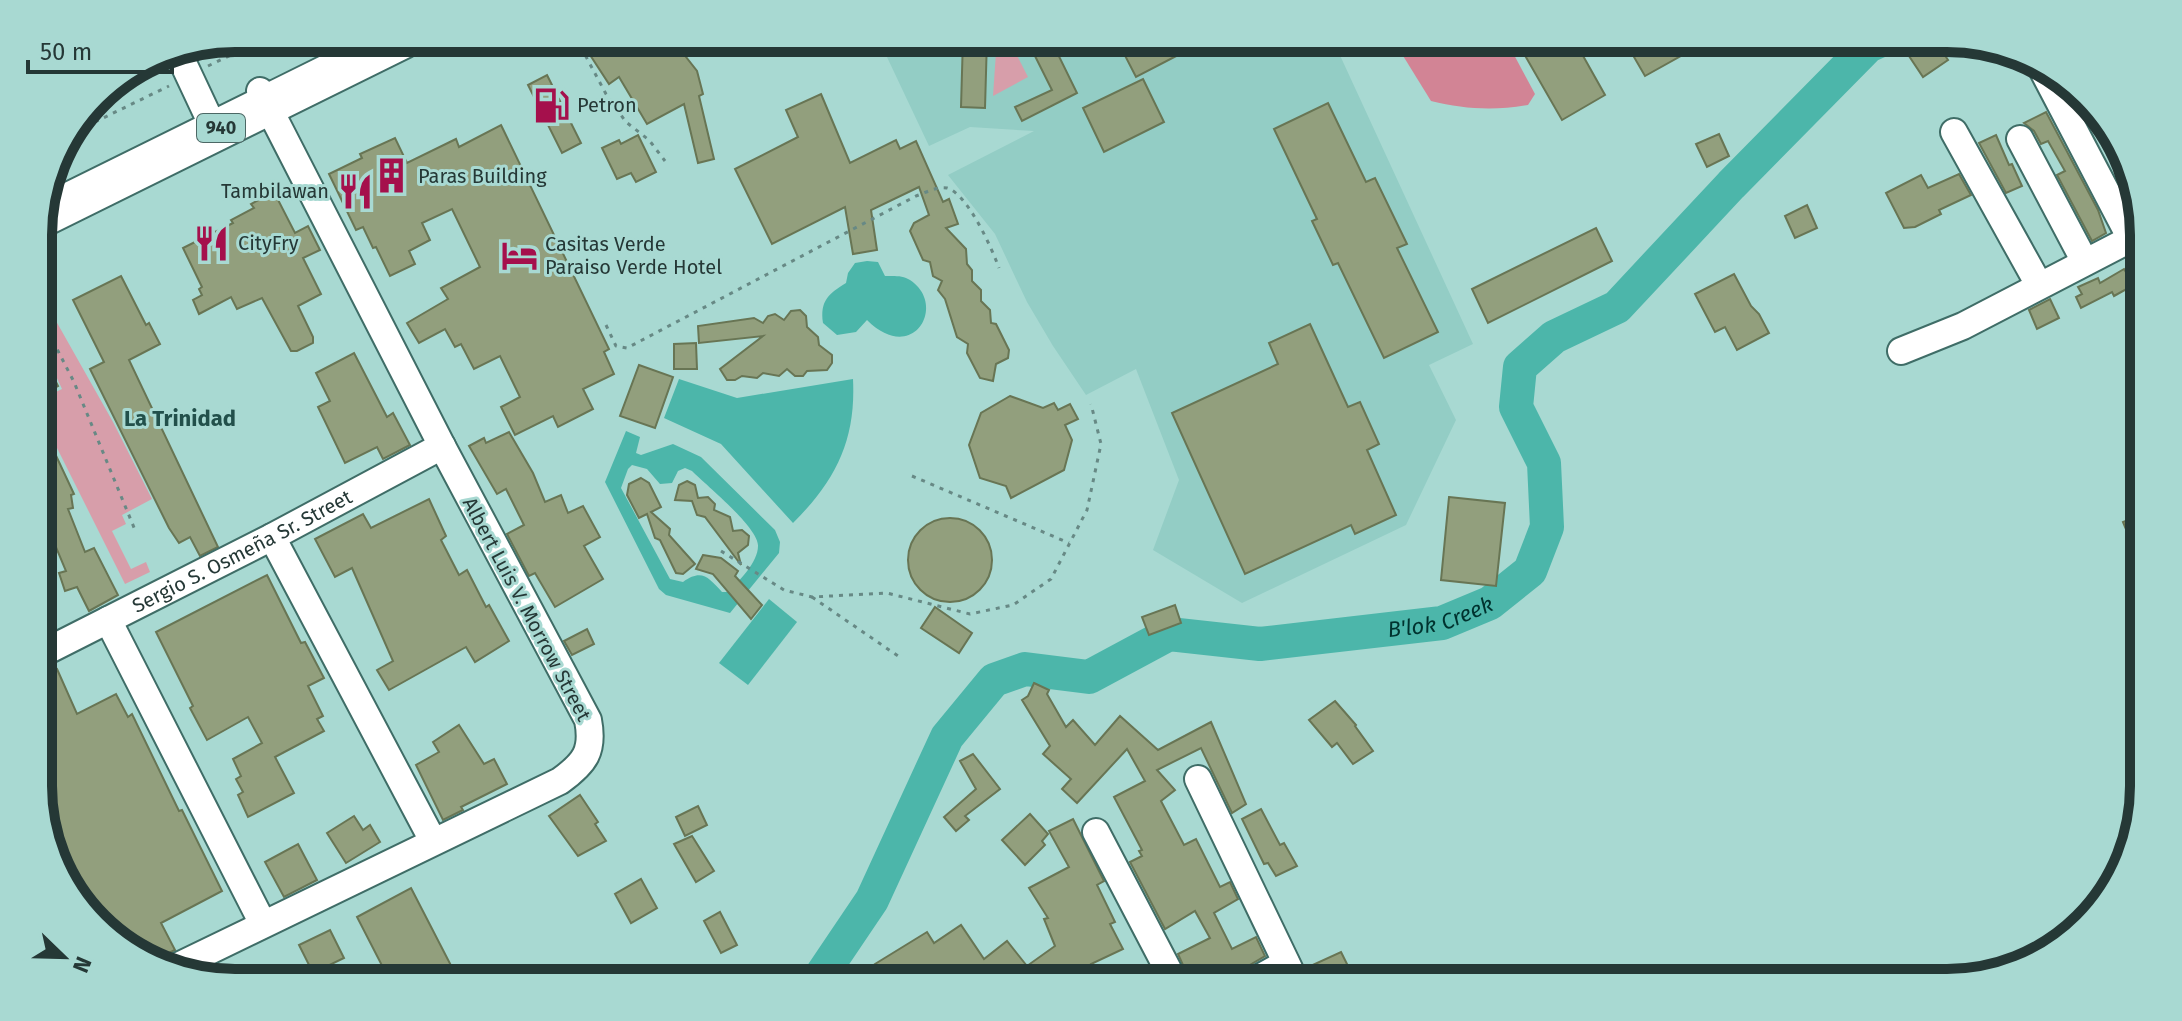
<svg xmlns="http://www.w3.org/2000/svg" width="2182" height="1021" viewBox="0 0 2182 1021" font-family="'Fira Sans',sans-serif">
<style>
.built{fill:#93cdc5}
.green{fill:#d79eaa}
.forest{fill:#d28495}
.water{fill:#4cb6aa;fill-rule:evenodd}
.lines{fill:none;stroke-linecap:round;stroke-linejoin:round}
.river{stroke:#4cb6aa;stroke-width:34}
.building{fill:#929f7d;stroke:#687554;stroke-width:2}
.minor-casing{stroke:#3f6d67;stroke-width:30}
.highway-casing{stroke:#3f6d67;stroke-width:44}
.path{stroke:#678985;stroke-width:3;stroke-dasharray:4 6;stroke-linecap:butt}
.minor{stroke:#fff;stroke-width:26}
.highway{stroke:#fff;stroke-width:40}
.labels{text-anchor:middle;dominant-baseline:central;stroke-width:6;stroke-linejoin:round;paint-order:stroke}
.shield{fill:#a8d9d2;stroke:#4c6865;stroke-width:2}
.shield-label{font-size:18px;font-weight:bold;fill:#253836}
.poi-label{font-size:20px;fill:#253836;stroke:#a8d9d2;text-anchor:start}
.street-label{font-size:20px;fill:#253836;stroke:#a8d9d2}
.neighbourhood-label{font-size:22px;font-weight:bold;fill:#22504b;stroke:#a8d9d2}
.water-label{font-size:22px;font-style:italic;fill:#00332f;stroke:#a8d9d2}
.rim{fill:none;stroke:#253836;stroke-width:10}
</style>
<rect width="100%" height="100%" fill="#a8d9d2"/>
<g class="built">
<polygon points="235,38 247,38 195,63 188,47"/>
<polygon points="878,38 1332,38 1473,344 1429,365 1456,420 1406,525 1242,603 1153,550 1179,480 1136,369 1086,395 1053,346 1027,302 995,234 948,175 1034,131 970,127 929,146"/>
</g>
<g class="green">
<polygon points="997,38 1008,38 1028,77 993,96"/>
<polygon points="47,305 113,422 152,499 122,515 126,524 112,531 131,569 146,562 150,572 125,584 39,412 39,400 62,389 39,339 39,310"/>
</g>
<path class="forest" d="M 1392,38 L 1505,38 L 1535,94 L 1528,105 C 1493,111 1464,109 1431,101 Z"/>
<g class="water">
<path d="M 867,261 L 878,262 L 885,276 C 893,276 903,275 910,280 C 948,305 913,366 867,320 L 856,332 L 837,335 L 823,323 C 820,301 828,294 846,283 L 848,273 L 855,263 Z"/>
<path d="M 679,379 L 737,398 L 853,379 C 856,440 836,480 793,523 L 721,444 L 664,418 Z"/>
<path d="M 626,431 L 640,437 L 636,453 L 641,455 L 673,444 L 701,457 L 775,530 L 780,542 L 779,553 L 730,613 L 666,595 L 659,589 L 605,482 ZM 632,465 L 647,469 L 660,484 L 672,483 L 678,471 L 685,468 L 692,471 C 706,485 759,528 758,546 C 758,562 739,582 727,592 L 722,592 C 709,578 702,568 683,582 L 670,579 L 621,488 L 628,469 Z"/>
<polygon points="769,599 797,622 748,685 719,663"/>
</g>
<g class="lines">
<path class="river" id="s1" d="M 816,983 L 872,900 L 947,737 L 994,680 L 1025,669 L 1089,677 L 1169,634 L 1260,644 L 1442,623 L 1490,603 L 1530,571 L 1547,527 L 1544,463 L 1516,407 L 1520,367 L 1554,337 L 1617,307 L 1731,185 L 1868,46 L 1886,38"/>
</g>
<g class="building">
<polygon points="579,38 671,38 697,71 703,94 699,96 714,159 698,163 684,104 647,124 619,77 609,84"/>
<polygon points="963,38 987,38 985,108 961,107"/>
<polygon points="1026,38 1050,38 1077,93 1022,121 1015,107 1052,90"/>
<polygon points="1116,38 1177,38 1184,52 1136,77"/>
<polygon points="1515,38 1573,38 1605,95 1562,120"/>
<polygon points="1623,38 1678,38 1686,53 1645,76"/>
<polygon points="1934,39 1948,60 1923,77 1909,56"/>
<polygon points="547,75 581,143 562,153 528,85"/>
<polygon points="1143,79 1164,122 1104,152 1083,108"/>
<polygon points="821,94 850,163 896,140 900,149 916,141 943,202 949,199 958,224 946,228 966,249 967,264 972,270 972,281 981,290 981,301 990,310 991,323 996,324 1009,350 1008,358 996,364 993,381 980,378 967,353 968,344 957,337 945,299 938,290 942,281 933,276 930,262 923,260 910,231 914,223 929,215 919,187 871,210 877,250 853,254 845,207 772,244 735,169 798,137 786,110"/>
<polygon points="1328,103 1366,182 1375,178 1407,244 1397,248 1438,332 1384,358 1338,263 1333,265 1324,246 1312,221 1317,219 1274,129"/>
<polygon points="2046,112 2098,210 2106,233 2092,241 2057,175 2065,171 2048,141 2041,144 2034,131 2024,123"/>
<polygon points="501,125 609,349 604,352 614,374 583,389 593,409 558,427 553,416 515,435 501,407 520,397 500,356 474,369 461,344 455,347 445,329 419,343 407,323 448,299 441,288 480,267 452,209 422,223 430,240 409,251 415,264 390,276 376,247 373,248 363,227 356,230 329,174 362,158 360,154 395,138 407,163 456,139 459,147"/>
<polygon points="1719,134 1729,156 1707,167 1696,144"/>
<polygon points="638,135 656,172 636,182 631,173 617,179 602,148 619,140 621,144"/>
<polygon points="1996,135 2009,165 2012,164 2022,186 2006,193 1979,143"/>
<polygon points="1959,174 1971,195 1939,210 1941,214 1915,227 1904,228 1886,193 1921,175 1928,188"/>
<polygon points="274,192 295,233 308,226 320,250 303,258 321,294 298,306 313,337 313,343 297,351 291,351 262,298 237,309 231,297 199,314 193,300 202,295 199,289 202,287 183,248 233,223 231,220 254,208 251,204"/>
<polygon points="1807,205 1817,228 1795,238 1785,216"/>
<polygon points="1596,228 1612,261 1488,323 1472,289"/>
<polygon points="2124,269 2134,285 2114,296 2112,292 2081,308 2076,297 2082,294 2078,287 2098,278 2100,283"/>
<polygon points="1734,274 1751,306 1759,314 1769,333 1737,350 1725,327 1715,332 1695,294"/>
<polygon points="121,276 146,325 149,323 160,344 129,360 218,547 200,556 190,537 179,543 169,528 90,369 104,362 73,300"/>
<polygon points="2050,299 2059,318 2037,329 2029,310"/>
<polygon points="800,310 806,316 807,327 818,337 819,345 832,355 832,363 827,370 807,371 803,376 795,376 787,369 779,376 763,373 757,378 742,376 735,380 727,380 720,369 763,336 699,343 698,326 754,318 763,323 768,316 775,314 784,320 791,311"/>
<polygon points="1310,324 1348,407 1360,402 1379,444 1367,450 1396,515 1355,534 1351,525 1245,574 1172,413 1278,364 1269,343"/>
<polygon points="696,343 697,369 674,369 674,344"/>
<polygon points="39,347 58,386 39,396"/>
<polygon points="354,353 387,417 393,413 410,445 383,459 377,447 345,463 318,407 330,401 316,373"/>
<polygon points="639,365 673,377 655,428 620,416"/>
<polygon points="1010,396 1043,408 1054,403 1058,410 1070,404 1078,419 1065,425 1072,440 1064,470 1011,498 1006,486 980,478 969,445 981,413"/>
<polygon points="509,432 533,473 545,502 561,495 568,513 583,506 600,537 584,546 603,579 555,607 535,573 529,576 507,534 524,525 506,489 497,494 469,446 484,438 486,443"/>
<polygon points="51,445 74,494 71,495 73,508 68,509 85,552 94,548 118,595 89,611 77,587 65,591 59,573 66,571 48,528 39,532 39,451"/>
<polygon points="641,478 649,483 661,507 651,512 670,529 669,535 695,564 683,574 676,573 660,540 655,538 647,514 639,518 627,495 629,484"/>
<polygon points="687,481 695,485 698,498 708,497 715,504 714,510 730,517 733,531 742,530 749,536 748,545 738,553 741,565 705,517 697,515 692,501 675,500 679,485"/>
<polygon points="1449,497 1505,503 1496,586 1441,580"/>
<polygon points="429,499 446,536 441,540 459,575 467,570 486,607 489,605 509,641 475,662 466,647 389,690 377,670 393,661 352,568 335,577 315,539 363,514 371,528"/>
<polygon points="2143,514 2143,570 2123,522"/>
<circle cx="950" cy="560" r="42"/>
<polygon points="703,555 721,558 738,571 735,576 762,605 751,619 713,574 696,569"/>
<polygon points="267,575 301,643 305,642 324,678 308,686 323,716 317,719 324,731 275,757 294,793 248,817 238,795 243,792 236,779 241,776 233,759 262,743 248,717 207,740 190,708 193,706 156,632"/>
<polygon points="1175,605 1181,623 1149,635 1142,617"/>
<polygon points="935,607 972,633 959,653 921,628"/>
<polygon points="587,629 594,644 572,655 564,641"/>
<polygon points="57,669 77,714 116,694 128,717 132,714 179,811 182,810 222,891 161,923 175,950 162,956 155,965 79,906 40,812 39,676"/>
<polygon points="1034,683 1049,690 1047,694 1066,727 1073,720 1095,745 1120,716 1158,750 1211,722 1246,804 1232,813 1201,748 1157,770 1175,790 1161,801 1184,845 1196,839 1220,887 1230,882 1238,899 1214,913 1232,949 1256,937 1265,956 1219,983 1191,983 1178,954 1210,938 1195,911 1165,929 1130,862 1142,856 1139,851 1142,850 1114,797 1145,781 1127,749 1077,803 1062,789 1071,779 1043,754 1050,746 1022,700 1028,696"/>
<polygon points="1335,701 1356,725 1355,726 1373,751 1353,764 1337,743 1332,747 1309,720"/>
<polygon points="459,725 484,764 494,759 507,784 461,807 463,810 443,820 416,765 439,752 433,742"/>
<polygon points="973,754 1000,789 965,816 969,820 956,831 944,817 976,789 960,761"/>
<polygon points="580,795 598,822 595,824 606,841 578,856 549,816"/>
<polygon points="698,806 707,825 685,836 676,817"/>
<polygon points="1261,809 1280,845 1284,843 1297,866 1276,876 1268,863 1264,864 1242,819"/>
<polygon points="1030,814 1048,834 1042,841 1045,845 1025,865 1002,840"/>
<polygon points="354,816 363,830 370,825 380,842 346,863 327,833"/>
<polygon points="1073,819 1104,881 1097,885 1115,922 1110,924 1123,949 1091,964 1094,972 1088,975 1092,983 887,983 875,964 927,932 934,943 961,925 984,959 1007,941 1027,966 1055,946 1044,919 1048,918 1029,888 1069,867 1049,831"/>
<polygon points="692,836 714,871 696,882 674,844"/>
<polygon points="298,844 317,880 284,897 265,862"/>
<polygon points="641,879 657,908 631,923 615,894"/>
<polygon points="411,888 460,983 391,983 357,917"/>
<polygon points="720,912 737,945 721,953 704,921"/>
<polygon points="330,930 344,958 313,973 299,945"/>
<polygon points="1341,952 1351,972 1330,983 1312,983 1306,968"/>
</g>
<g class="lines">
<defs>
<g id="minor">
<polyline points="177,50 215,131"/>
<polyline points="2041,67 2131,239"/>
<polyline points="1954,132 2039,285"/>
<polyline points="2020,139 2085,262"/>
<polyline points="1901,351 1963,326 2142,233"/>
<polyline points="272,537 433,841"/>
<polyline points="108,620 263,924"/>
<path id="s2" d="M 39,655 L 272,537 L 442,446"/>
<polyline points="1198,779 1296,983"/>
<polyline points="1096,832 1175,983"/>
<path d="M 170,970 L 560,781 C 585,763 594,751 588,720 L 442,446 L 260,91"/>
<polyline points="1250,983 1286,963"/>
</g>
<polyline id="highway" points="39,218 403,38"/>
</defs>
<use href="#minor" class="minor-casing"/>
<use href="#highway" class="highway-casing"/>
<g class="path">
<polyline points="576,38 606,94 626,122 649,140 665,161"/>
<polyline points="208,66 266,38"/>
<polyline points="68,135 169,86"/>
<polyline points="39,314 74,382 135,530"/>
<path d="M 606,325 L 616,346 L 627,348 L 916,196 C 925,193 937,186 947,188 C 968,194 992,249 999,268"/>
<polyline points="912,476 1069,543"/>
<polyline points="721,551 784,590 812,597 887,593 970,614 1013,605 1051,579 1087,510 1101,444 1091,404"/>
<polyline points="812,597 898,656"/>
</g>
<use href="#minor" class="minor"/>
<use href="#highway" class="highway"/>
</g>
<defs>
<symbol id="fuel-bare" viewBox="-9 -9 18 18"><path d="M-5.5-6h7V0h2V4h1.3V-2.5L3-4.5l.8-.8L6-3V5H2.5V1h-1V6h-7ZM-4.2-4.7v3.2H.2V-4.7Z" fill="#a5104c" stroke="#a8d9d2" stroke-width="2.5" paint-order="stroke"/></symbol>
<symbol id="building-bare" viewBox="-9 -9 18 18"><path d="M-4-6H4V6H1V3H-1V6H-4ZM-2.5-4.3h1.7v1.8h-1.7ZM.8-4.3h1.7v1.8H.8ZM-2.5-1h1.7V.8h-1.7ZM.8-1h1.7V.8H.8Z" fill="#a5104c" stroke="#a8d9d2" stroke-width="2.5" paint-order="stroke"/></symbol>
<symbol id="restaurant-bare" viewBox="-9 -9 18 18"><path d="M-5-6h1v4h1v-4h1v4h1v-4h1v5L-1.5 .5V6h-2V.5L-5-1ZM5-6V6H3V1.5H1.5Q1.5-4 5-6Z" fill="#a5104c" stroke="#a8d9d2" stroke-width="2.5" paint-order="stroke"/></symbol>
<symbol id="hotel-bare" viewBox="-9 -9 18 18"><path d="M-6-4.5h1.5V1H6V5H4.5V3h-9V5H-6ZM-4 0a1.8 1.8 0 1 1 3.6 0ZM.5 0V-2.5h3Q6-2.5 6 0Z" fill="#a5104c" stroke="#a8d9d2" stroke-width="2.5" paint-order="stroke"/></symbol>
</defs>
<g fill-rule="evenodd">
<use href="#fuel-bare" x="526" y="80" width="51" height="51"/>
<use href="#building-bare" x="366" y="150" width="51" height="51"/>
<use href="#restaurant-bare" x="330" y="166" width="51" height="51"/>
<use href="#restaurant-bare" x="186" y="218" width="51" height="51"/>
<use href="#hotel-bare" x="494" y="230" width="51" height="51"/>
</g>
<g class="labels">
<rect class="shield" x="197" y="114" width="48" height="28" rx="6"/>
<g class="shield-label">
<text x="221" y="128">940</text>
</g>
<g class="poi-label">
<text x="577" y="105">Petron</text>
<text x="418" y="176">Paras Building</text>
<text x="329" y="191" text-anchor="end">Tambilawan</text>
<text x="238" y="243">CityFry</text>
<text x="545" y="244">Casitas Verde<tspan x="545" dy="23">Paraiso Verde Hotel</tspan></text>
</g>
<g class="street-label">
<text stroke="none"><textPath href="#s2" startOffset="228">Sergio S. Osmeña Sr. Street</textPath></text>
<text transform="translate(527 609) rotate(62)">Albert Luis V. Morrow Street</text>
</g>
<g class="neighbourhood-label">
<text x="180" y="418">La Trinidad</text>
</g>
<g class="water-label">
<text stroke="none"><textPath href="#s1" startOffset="816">B'lok Creek</textPath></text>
</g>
</g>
<path d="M0 0H2182V1021H0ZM235 52H1947A183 183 0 0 1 2130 235V786A183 183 0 0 1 1947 969H235A183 183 0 0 1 52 786V235A183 183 0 0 1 235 52Z" fill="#a8d9d2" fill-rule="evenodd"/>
<path class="rim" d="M235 52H1947A183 183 0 0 1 2130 235V786A183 183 0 0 1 1947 969H235A183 183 0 0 1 52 786V235A183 183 0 0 1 235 52Z"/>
<g transform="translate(64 957) rotate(113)" stroke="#a8d9d2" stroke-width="6" paint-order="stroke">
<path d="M0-6L14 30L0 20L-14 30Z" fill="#253836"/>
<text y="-12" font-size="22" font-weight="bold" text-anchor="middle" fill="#253836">N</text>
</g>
<path d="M28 60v12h144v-12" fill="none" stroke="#253836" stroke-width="4"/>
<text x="40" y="60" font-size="24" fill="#253836" stroke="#a8d9d2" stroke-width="6" paint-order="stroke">50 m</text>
</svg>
